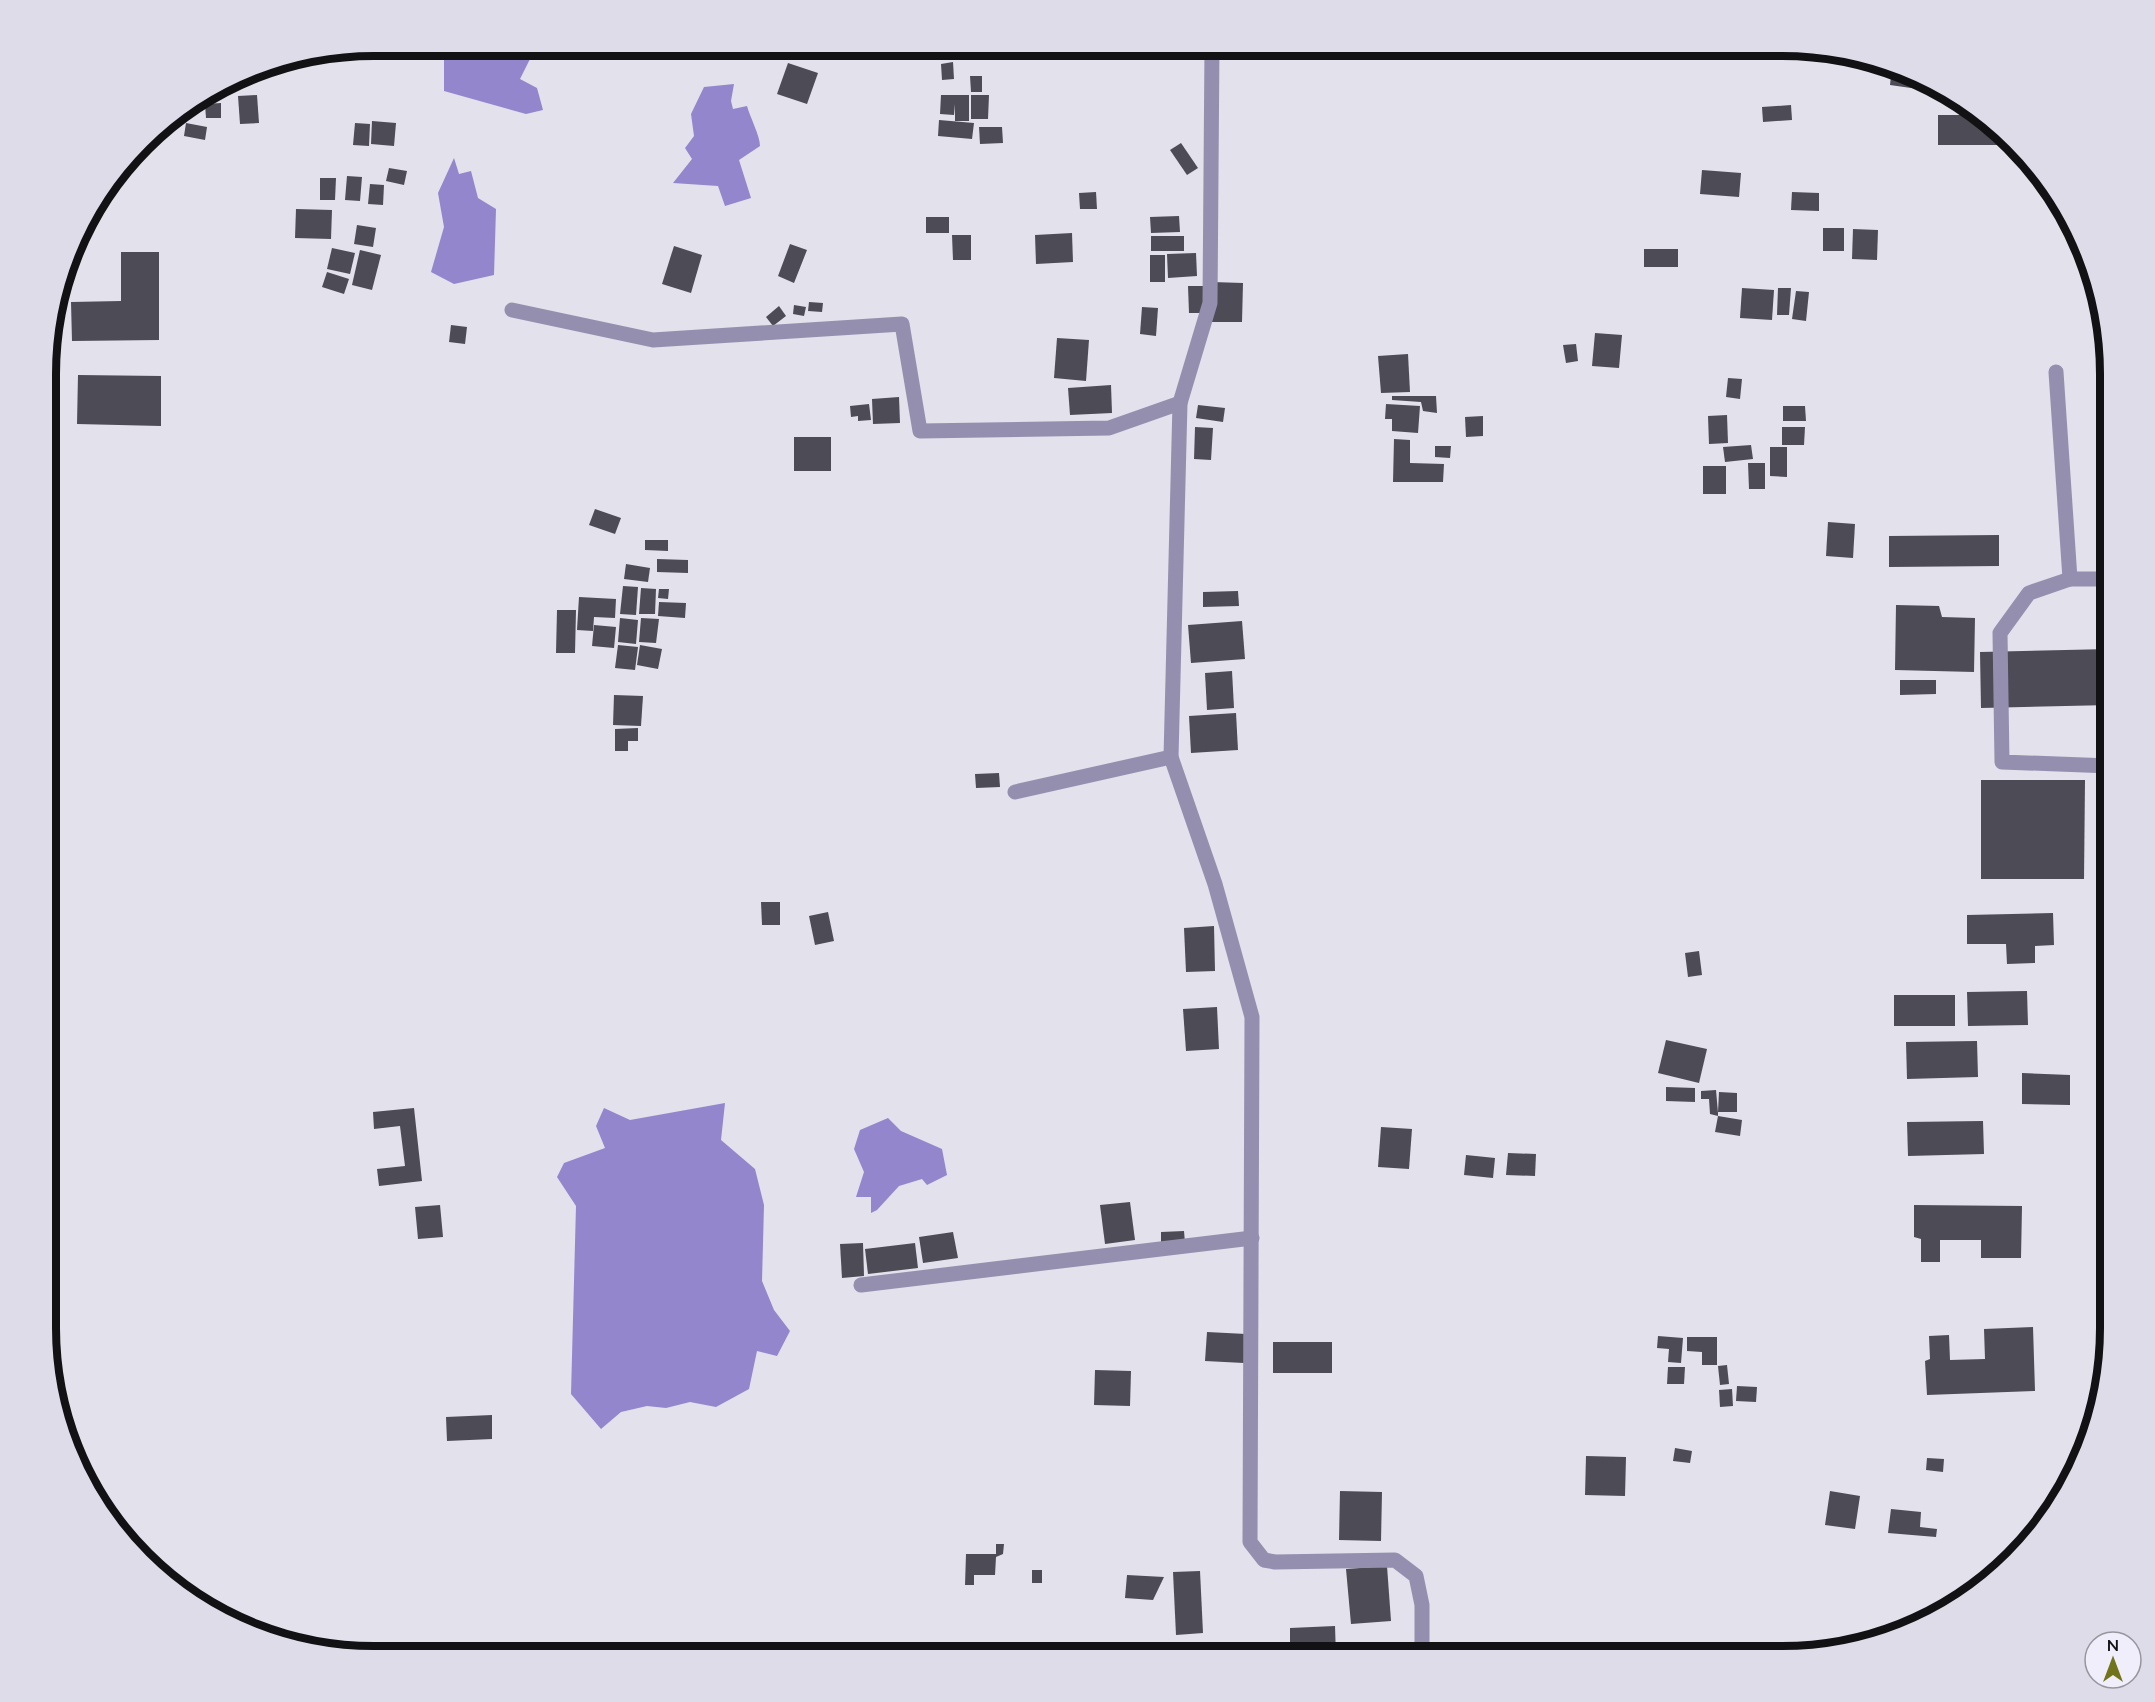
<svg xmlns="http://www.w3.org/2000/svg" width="2155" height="1702" viewBox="0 0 2155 1702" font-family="Lato,sans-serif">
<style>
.water{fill:#9386cd}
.building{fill:#4d4b55}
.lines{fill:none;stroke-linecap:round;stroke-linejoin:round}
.street{stroke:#948faf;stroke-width:15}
.rim{fill:none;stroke:#121215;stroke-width:8}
</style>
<rect width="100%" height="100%" fill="#e2e1ec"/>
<g class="water">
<polygon points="454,45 537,45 520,79 537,88 543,110 526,114 444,91 444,53"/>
<path d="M 734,84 L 731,101 L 733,109 L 747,106 C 750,117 760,136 760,146 L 739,160 L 751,198 L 725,206 L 718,186 L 673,183 L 692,159 L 685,148 L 694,136 L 691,114 L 704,87 Z"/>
<polygon points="454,158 459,174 471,171 478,198 496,209 494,275 454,284 431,272 444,227 438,193"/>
<polygon points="725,1103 721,1140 755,1169 764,1205 762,1281 774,1310 790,1331 777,1356 757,1351 749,1389 716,1407 690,1402 666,1408 647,1406 621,1412 601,1429 571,1394 576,1206 557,1177 564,1163 605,1148 596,1126 604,1108 630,1120"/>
<polygon points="888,1118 901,1131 942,1149 947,1175 927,1185 922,1179 899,1186 877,1210 871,1213 871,1197 856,1197 864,1172 854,1149 860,1130"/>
</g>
<g class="building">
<polygon points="953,62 954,79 942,80 941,64"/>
<polygon points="788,63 818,73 807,104 777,94"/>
<polygon points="1892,67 1907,70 1920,78 1918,89 1890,85"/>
<polygon points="970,76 982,76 982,92 971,92"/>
<polygon points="257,95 259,123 240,124 238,96"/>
<polygon points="941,95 969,95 969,121 955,121 955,104 954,115 940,114"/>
<polygon points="971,95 989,95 988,119 971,119"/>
<polygon points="221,103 221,118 206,118 205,104"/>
<polygon points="1791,105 1792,120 1763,122 1762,107"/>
<polygon points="1938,115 1979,115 1998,127 2011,145 1938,145"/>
<polygon points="939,120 974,123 972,139 938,136"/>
<polygon points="372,121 396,123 394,146 371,144"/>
<polygon points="186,123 207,127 205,140 184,136"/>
<polygon points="355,123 370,124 369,146 353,145"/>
<polygon points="979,127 1002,127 1003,143 980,144"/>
<polygon points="1181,143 1198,168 1187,175 1170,150"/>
<polygon points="389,168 407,171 404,185 386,181"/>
<polygon points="1702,170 1741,173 1739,197 1700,194"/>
<polygon points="347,176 362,177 360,201 345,200"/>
<polygon points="320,178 336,178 335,200 320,200"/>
<polygon points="370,184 384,185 383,205 368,204"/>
<polygon points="1096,192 1097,209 1080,209 1079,193"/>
<polygon points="1792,192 1819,193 1819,211 1791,210"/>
<polygon points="296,209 332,210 331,239 295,238"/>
<polygon points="1179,216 1180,232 1151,233 1150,217"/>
<rect x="926" y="217" width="23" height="16"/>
<polygon points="357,225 376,228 373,247 354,244"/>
<rect x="1823" y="228" width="21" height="23"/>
<polygon points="1853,229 1878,230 1877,260 1852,259"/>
<polygon points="1072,233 1073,262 1036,264 1035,235"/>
<polygon points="952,235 971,235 971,260 953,260"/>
<rect x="1151" y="236" width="33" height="15"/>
<polygon points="790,244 807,250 794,283 778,276"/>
<polygon points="674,246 702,255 691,293 662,284"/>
<polygon points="332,248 355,253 350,274 327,269"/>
<rect x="1644" y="249" width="34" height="18"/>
<polygon points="360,250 381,255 372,290 352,285"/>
<polygon points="121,252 159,252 159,340 72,341 71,302 121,301"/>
<polygon points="1196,253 1197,276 1168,278 1167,254"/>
<rect x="1150" y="255" width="15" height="27"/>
<polygon points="327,272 349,279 344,294 322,287"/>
<polygon points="1212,282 1243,283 1242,322 1211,322"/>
<polygon points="1188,286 1204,286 1205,313 1189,313"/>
<polygon points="1742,288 1774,290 1772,320 1740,318"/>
<polygon points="1778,288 1791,288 1789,315 1777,315"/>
<polygon points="1796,291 1809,292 1806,321 1792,319"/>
<polygon points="809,302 823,303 822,312 808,311"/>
<polygon points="794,305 806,307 804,316 793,314"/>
<polygon points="779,306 786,316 773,326 766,317"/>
<polygon points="1142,307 1158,308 1156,336 1140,334"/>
<polygon points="451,325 467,327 465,344 449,342"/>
<polygon points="1595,333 1622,335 1619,368 1592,366"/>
<polygon points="1057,338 1089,340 1086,381 1054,378"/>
<polygon points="1576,344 1578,361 1566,363 1563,345"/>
<polygon points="1408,354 1410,392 1381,393 1378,356"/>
<polygon points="78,375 161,376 161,426 77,424"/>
<polygon points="1728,378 1742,379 1740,399 1726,397"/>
<polygon points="1111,385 1112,413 1070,415 1068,388"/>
<polygon points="1392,396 1436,396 1437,413 1423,411 1421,402 1392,400"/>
<polygon points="899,397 900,423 873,424 872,399"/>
<polygon points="869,404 871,420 858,421 858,416 851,417 850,406"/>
<polygon points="1386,404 1420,406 1418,433 1392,431 1392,419 1385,419"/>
<polygon points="1198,405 1225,408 1223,422 1196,418"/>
<polygon points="1783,406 1805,406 1806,421 1783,421"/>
<polygon points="1727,415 1728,443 1709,444 1708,416"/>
<polygon points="1483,416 1483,436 1466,437 1465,417"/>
<polygon points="1195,427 1213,428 1211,460 1194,459"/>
<polygon points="1782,427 1805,427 1804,445 1782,445"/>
<rect x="794" y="437" width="37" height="34"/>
<polygon points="1394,439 1410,440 1410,463 1444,464 1443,482 1393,482"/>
<polygon points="1751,445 1753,459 1725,462 1723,447"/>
<polygon points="1435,446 1451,446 1450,458 1435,457"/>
<polygon points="1770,447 1787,447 1787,477 1770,476"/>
<polygon points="1748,463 1765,463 1765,489 1749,489"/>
<rect x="1703" y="466" width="23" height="28"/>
<polygon points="595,509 621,518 615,534 589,525"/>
<polygon points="1828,522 1855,524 1853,558 1826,556"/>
<polygon points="1999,535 1999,566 1889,567 1889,536"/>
<polygon points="645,540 668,540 668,551 645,550"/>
<polygon points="657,559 688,560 688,573 657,572"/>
<polygon points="626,564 650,568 648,582 624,579"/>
<polygon points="623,586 638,587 636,615 620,614"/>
<polygon points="641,588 656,589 655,614 639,614"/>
<polygon points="659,589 669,589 668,599 658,598"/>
<polygon points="1238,591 1239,606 1203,607 1203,592"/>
<polygon points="579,597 616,599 615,618 594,617 593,631 577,630"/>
<polygon points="659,602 686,603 685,618 658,616"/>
<polygon points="1896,605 1939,606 1942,617 1975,618 1974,672 1895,670"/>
<polygon points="557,610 576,610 575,653 556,653"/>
<polygon points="620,618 638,620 636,644 618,642"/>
<polygon points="641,618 659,619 656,643 639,642"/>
<polygon points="1242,621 1245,659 1191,663 1188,625"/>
<polygon points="594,625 616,627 614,648 592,646"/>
<polygon points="618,645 638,647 635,670 615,668"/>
<polygon points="640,645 662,649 658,669 637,665"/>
<polygon points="2110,649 2110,705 1981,708 1980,652"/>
<polygon points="1232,671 1234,708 1207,710 1205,673"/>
<polygon points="1900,680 1936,680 1936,694 1900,695"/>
<polygon points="614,695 643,696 641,726 613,725"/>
<polygon points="1236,713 1238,750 1191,753 1189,716"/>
<polygon points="638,728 638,741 628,741 628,751 615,751 615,729"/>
<polygon points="999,773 1000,787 976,788 975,774"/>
<polygon points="1981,780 2085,780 2084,879 1981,879"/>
<polygon points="761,902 780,902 780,925 762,925"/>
<polygon points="828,912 834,941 815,945 809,916"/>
<polygon points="2053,913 2054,945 2035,946 2035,963 2007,964 2006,944 1967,944 1967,915"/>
<polygon points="1214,926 1215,971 1186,972 1184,928"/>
<polygon points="1699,951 1702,975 1688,977 1685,953"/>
<polygon points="2027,991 2028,1025 1968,1026 1967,992"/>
<rect x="1894" y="995" width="61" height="31"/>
<polygon points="1217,1007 1219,1049 1186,1051 1183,1009"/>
<polygon points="1666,1040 1707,1049 1699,1083 1658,1073"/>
<polygon points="1977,1041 1978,1077 1907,1079 1906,1042"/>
<polygon points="2022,1073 2070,1075 2070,1105 2022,1104"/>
<polygon points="1666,1087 1695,1088 1695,1102 1666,1101"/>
<polygon points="1716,1090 1718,1113 1718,1116 1710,1114 1709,1099 1701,1099 1701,1091"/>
<polygon points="1719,1092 1737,1093 1737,1112 1718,1112"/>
<polygon points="414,1108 422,1181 379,1186 377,1169 405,1166 400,1126 374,1129 373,1112"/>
<polygon points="1718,1116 1742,1120 1740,1136 1715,1132"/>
<polygon points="1983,1121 1984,1154 1908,1156 1907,1122"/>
<polygon points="1381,1127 1412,1129 1409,1169 1378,1167"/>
<polygon points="1508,1153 1536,1154 1535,1176 1506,1175"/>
<polygon points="1466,1155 1495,1158 1493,1178 1464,1175"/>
<polygon points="1130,1202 1135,1240 1105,1244 1100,1205"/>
<polygon points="440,1205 443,1237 418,1239 415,1207"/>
<polygon points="1914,1205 2022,1206 2021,1258 1981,1258 1981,1240 1940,1240 1940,1262 1921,1262 1921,1239 1914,1237"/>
<polygon points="1184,1231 1185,1243 1161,1244 1161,1232"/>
<polygon points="953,1232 958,1258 923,1263 919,1237"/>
<polygon points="863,1243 864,1276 842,1278 840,1244"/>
<polygon points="915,1243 918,1268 868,1274 865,1249"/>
<polygon points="2033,1327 2035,1391 1927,1395 1925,1361 1930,1359 1929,1336 1949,1335 1950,1360 1985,1359 1984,1329"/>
<polygon points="1207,1332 1246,1334 1244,1363 1205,1361"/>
<polygon points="1658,1336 1683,1338 1681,1363 1668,1362 1669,1349 1657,1348"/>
<polygon points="1687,1337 1717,1337 1717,1365 1702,1365 1702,1352 1687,1351"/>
<rect x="1273" y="1342" width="59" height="31"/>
<polygon points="1727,1365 1729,1384 1720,1385 1718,1366"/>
<polygon points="1668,1367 1685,1367 1684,1384 1667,1384"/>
<polygon points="1095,1370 1131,1371 1130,1406 1094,1405"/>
<polygon points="1737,1386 1757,1387 1756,1402 1736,1401"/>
<polygon points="1732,1389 1733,1406 1720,1407 1719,1390"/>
<polygon points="492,1415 492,1439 447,1441 446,1417"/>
<polygon points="1675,1448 1692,1451 1690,1463 1673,1461"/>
<polygon points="1586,1456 1626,1457 1625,1496 1585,1495"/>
<polygon points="1927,1458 1944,1459 1943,1472 1926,1470"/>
<polygon points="1340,1491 1382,1492 1381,1541 1339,1540"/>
<polygon points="1830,1491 1860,1496 1855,1529 1825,1525"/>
<polygon points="1891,1509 1921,1512 1920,1527 1937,1529 1936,1537 1888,1533"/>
<polygon points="996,1544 1004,1544 1003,1554 996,1557 995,1575 974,1575 974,1585 965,1585 966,1554 996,1554"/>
<polygon points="1387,1566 1391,1621 1351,1624 1346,1569"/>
<rect x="1032" y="1570" width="10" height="13"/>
<polygon points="1200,1571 1203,1633 1176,1635 1173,1572"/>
<polygon points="1127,1575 1164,1577 1153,1600 1125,1598"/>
<polygon points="1335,1626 1336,1657 1290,1657 1290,1628"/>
<polygon points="1026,1650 1098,1652 1098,1657 1026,1657"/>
</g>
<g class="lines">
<g class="street">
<polyline points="1212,45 1210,303 1180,403 1171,757 1215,884 1252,1017 1250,1542 1264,1560 1275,1562 1395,1560 1416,1576 1422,1605 1422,1657"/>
<polyline points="512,310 653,340 902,324 920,431 1109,428 1180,403"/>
<polyline points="2056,372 2070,579 2110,579"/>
<polyline points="2070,579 2029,593 2000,633 2002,762 2110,766"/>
<polyline points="1015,792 1171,757"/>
<polyline points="861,1285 1252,1238"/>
</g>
</g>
<path d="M0 0H2155V1702H0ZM374 56H1782A318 318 0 0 1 2100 374V1328A318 318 0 0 1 1782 1646H374A318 318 0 0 1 56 1328V374A318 318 0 0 1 374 56Z" fill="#dedce8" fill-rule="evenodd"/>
<path class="rim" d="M374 56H1782A318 318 0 0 1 2100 374V1328A318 318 0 0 1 1782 1646H374A318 318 0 0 1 56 1328V374A318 318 0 0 1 374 56Z"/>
<g transform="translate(2113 1660)"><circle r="28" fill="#f0eefa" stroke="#97969e" stroke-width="1.5"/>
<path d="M0-4.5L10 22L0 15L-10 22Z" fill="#71741b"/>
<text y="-9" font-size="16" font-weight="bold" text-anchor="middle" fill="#121215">N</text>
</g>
</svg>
